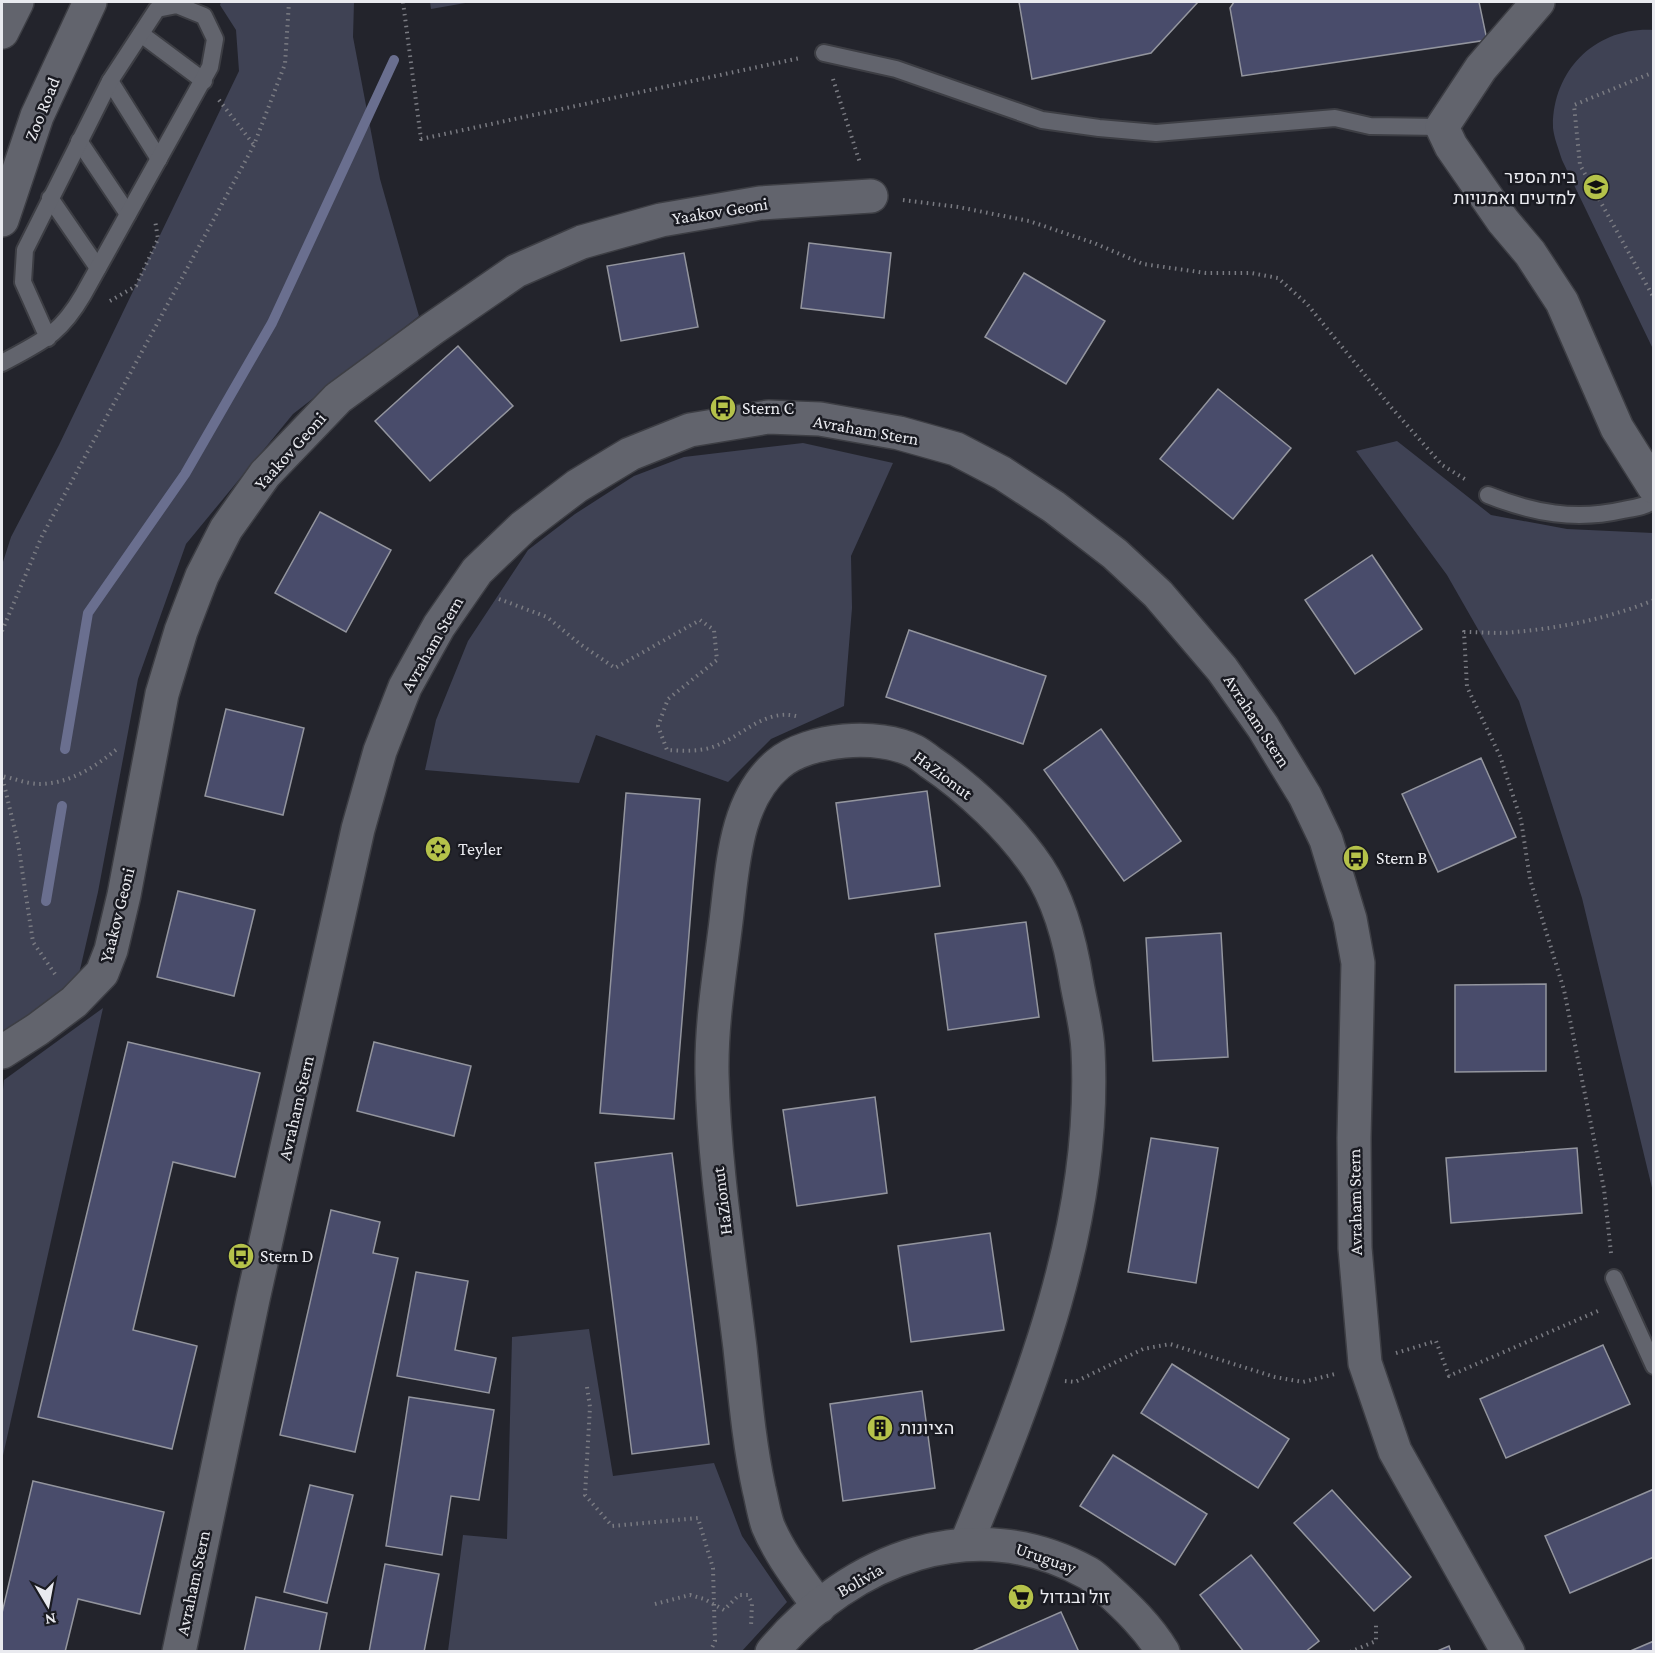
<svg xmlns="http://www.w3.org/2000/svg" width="1655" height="1653" viewBox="0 0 1655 1653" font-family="'Crimson Pro',Heebo,serif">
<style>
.green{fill:#3f4254}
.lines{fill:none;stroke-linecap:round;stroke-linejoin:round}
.stream{stroke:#6a6f8f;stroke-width:10}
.building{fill:#494c6b;stroke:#93959e;stroke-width:1.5}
.lane-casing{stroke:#3d3e44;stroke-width:20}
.street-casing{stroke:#3d3e44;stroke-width:36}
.secondary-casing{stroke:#3d3e44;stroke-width:36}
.path{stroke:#7a7b82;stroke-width:4;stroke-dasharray:1.5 4.5;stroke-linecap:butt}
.lane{stroke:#62646d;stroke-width:16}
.street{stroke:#62646d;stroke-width:33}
.secondary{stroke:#62646d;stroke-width:33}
.labels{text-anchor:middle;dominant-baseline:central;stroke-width:5;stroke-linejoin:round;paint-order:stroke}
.street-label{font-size:18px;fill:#e9eaef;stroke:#1a1b22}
.poi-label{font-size:18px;fill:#e9eaef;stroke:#1a1b22;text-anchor:start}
</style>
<rect width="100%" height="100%" fill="#23242c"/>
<g class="green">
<polygon points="221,2 354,2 353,37 380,179 419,316 293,414 186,544 138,679 98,892 79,974 36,1019 2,1034 2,565 11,537 59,445 239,71 236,30 220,5"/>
<polygon points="430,2 471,2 431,9"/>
<path d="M 1653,30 L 1654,30 L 1653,349 L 1562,160 C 1559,150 1554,138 1553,128 C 1552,70 1596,27 1653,30 Z"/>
<polygon points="1397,441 1491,515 1567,529 1653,533 1653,1192 1582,898 1519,701 1447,575 1356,451"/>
<polygon points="803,443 893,463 851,556 852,608 844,706 771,739 728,782 596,735 579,783 425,770 436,720 468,641 528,550 575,514 634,476 684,457"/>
<polygon points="103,1008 2,1460 2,1099 4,1080"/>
<polygon points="589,1329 613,1476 714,1463 742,1536 787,1602 742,1651 448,1651 463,1535 507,1539 512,1337"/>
</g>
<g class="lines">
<g class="stream">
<polyline points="65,749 88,613 185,474 272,323 394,60"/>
<polyline points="46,901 62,806"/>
</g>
</g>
<g class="building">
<polygon points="1019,2 1198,2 1151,53 1032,79"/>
<polygon points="1234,2 1479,2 1487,40 1242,76 1230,8"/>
<polygon points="809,243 891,253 884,318 801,308"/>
<polygon points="684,253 698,327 621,341 607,266"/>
<polygon points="1024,273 1105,321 1066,384 985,337"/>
<polygon points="458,346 513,406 430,481 375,421"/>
<polygon points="1218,389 1291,448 1233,519 1160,459"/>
<polygon points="320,512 391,550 346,632 275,593"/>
<polygon points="1372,555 1422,629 1355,674 1305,600"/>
<polygon points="909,630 1046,676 1023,744 886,697"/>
<polygon points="226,709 304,728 283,815 205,796"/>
<polygon points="1101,729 1181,841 1124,881 1044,770"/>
<polygon points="1481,758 1516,837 1438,872 1402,794"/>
<polygon points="927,791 940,886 849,899 836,803"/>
<polygon points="626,793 700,799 674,1119 600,1113"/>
<polygon points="178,891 255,910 234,996 157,977"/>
<polygon points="1026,922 1039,1017 948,1030 935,934"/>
<polygon points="1221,933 1228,1057 1153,1061 1146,938"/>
<polygon points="1546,984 1546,1071 1455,1072 1455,985"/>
<polygon points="128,1042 260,1073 235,1177 173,1162 133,1330 197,1346 172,1449 38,1417"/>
<polygon points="374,1042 471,1066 454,1136 357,1111"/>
<polygon points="875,1097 887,1193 797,1206 783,1110"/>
<polygon points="1151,1138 1218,1148 1196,1283 1128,1272"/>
<polygon points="1577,1148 1582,1213 1451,1223 1446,1158"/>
<polygon points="672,1153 709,1444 632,1454 595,1163"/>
<polygon points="331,1210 380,1222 373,1253 398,1258 355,1452 280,1435"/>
<polygon points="990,1233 1004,1330 911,1342 898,1246"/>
<polygon points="416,1272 468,1281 455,1350 496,1358 489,1393 397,1376"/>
<polygon points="1603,1345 1630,1404 1506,1458 1480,1399"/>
<polygon points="1172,1364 1289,1439 1258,1488 1141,1413"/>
<polygon points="922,1391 935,1488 843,1501 830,1404"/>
<polygon points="409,1397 494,1410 479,1500 451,1496 442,1555 386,1546"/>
<polygon points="1113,1455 1207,1514 1175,1565 1080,1506"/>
<polygon points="33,1481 164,1512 140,1614 78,1599 65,1652 2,1652 2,1613"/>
<polygon points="310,1485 353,1495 327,1603 284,1592"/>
<polygon points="1654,1489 1654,1557 1570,1593 1545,1536"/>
<polygon points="1332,1490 1411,1577 1374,1611 1294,1523"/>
<polygon points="1251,1555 1319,1641 1305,1652 1244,1652 1200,1595"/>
<polygon points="385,1564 439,1574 424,1652 369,1652"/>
<polygon points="256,1597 327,1613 319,1652 244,1652"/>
<polygon points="1061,1612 1079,1652 970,1652"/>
<polygon points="1654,1641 1654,1652 1628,1652"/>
<polygon points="1449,1646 1451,1652 1435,1652"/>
</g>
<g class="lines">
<defs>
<g id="lane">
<polyline points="141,34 204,81"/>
<polyline points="824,53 896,69 1042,120 1099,128 1156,133 1335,118 1370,126 1442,127"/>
<polyline points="110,81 159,159"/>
<polyline points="79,141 128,214"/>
<polyline points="50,198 98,268"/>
<path d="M 2,363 C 42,341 59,336 83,295 L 210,67 L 215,39 L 204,16 L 177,5 L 157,9 L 110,81 L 25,250 L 23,282 L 48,338"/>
<path d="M 1488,495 C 1533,513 1575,521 1623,510 C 1634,508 1645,507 1654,500"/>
<polyline points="1614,1278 1654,1366"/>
</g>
<g id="street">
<polyline points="1538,2 1481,68 1442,127 1451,146 1503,221 1530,253 1562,302 1617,428 1654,487"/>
<polyline points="2,1052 38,1029 74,1002 102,973 111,950 124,895 162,694 181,631 202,576 226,529 265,474 338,398 432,329 516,271 582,242 661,220 760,203 871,196"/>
<path d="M 819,1607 C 801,1581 780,1555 768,1526 C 764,1515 762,1501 759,1489 C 749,1443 745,1395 740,1348 C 729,1257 714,1165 712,1074 C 711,1020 721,966 727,913 C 733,863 736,799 778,764 C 809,738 879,733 914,751 C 920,754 925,758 930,762 C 970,789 1011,828 1038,868 C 1060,901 1071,945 1077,984 C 1081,1006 1087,1028 1088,1050 C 1097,1223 1031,1387 966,1544"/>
<polyline points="179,1652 253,1299 358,829 380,751 405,687 439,626 477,571 523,527 577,486 630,454 690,430 768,417 820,419 899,433 956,449 1002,473 1054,507 1115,554 1158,594 1222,669 1263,727 1305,796 1326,840 1350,919 1358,963 1354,1138 1355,1248 1365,1363 1395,1451 1508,1652"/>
</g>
<g id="secondary">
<polyline points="2,32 17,2"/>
<polyline points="2,220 37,116 90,2"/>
<path d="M 772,1652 C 851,1558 974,1510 1088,1573 C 1095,1577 1100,1583 1106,1588 C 1127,1607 1148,1627 1163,1652"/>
</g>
</defs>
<use href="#lane" class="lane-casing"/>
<use href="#street" class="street-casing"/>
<use href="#secondary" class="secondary-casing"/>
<g class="path">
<polyline points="403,2 421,139 800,58"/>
<polyline points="1654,72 1574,105 1580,165 1654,298"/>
<polyline points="833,79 860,163"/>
<polyline points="219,100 254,145"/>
<polyline points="903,200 958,207 1029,221 1094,243 1143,264 1206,273 1251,273 1278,278 1307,304 1391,407 1442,465 1468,481"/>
<polyline points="110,301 136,286 158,239 155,220"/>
<path d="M 499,599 L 547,617 L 580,644 L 615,668 L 700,620 L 714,630 L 717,660 L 668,699 L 658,726 L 667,750 C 683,751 703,752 718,745 C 744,734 766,709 796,716"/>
<polyline points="2,631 42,536 254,145 285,64 289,2"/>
<path d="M 55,974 L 33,942 L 18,843 L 2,776 C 13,778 27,784 39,784 C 69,784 95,767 117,749"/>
<path d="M 1611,1253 L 1604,1189 L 1564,990 L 1530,879 L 1521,820 L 1500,756 L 1467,687 L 1464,632 C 1480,632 1498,634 1515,632 C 1561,628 1610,618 1654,600"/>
<polyline points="1396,1353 1436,1341 1449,1376 1600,1310"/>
<polyline points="1065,1381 1075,1382 1143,1349 1170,1344 1275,1377 1303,1382 1335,1374"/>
<polyline points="587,1387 590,1407 585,1495 612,1526 698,1518 713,1568 715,1641 710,1652"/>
<polyline points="655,1604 690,1595 704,1599 724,1610 739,1595 748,1595 752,1603 751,1626"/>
<polyline points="1350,1652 1376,1641 1376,1622"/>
</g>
<use href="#lane" class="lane"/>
<use href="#street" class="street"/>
<use href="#secondary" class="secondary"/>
</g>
<defs>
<symbol id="school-disc" viewBox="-11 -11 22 22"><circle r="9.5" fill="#b5c24a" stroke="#1a1b22"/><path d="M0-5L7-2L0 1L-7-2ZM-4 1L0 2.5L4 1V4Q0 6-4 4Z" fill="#111"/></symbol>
<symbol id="bus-disc" viewBox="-11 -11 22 22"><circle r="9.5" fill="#b5c24a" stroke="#1a1b22"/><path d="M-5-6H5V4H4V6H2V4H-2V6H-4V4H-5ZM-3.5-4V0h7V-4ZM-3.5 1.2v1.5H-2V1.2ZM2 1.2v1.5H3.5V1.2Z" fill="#111"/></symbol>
<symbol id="synagogue-disc" viewBox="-11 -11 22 22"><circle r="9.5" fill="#b5c24a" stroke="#1a1b22"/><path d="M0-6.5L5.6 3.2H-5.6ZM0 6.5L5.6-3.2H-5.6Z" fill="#111"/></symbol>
<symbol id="building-disc" viewBox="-11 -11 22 22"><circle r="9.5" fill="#b5c24a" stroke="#1a1b22"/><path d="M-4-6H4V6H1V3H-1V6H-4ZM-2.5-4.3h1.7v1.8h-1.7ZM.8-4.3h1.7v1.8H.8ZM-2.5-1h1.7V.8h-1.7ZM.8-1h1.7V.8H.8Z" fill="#111"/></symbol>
<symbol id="supermarket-disc" viewBox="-11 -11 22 22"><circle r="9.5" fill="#b5c24a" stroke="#1a1b22"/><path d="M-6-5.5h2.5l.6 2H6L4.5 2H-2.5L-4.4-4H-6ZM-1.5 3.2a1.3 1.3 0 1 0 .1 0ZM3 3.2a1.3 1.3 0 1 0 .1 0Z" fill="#111"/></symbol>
</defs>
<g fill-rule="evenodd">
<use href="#school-disc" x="1581" y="172" width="30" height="30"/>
<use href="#bus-disc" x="708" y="393" width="30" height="30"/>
<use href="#synagogue-disc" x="423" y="834" width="30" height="30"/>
<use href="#bus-disc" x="1341" y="843" width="30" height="30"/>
<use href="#bus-disc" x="226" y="1241" width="30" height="30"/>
<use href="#building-disc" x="865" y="1413" width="30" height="30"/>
<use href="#supermarket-disc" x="1006" y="1582" width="30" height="30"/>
</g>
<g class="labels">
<g class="street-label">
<text transform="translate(42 109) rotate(-68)">Zoo Road</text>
<text transform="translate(720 211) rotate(-9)">Yaakov Geoni</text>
<text transform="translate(866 430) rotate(10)">Avraham Stern</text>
<text transform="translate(290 451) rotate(-48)">Yaakov Geoni</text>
<text transform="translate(432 644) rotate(-60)">Avraham Stern</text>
<text transform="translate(1257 721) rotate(57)">Avraham Stern</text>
<text transform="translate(943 775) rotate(37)">HaZionut</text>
<text transform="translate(117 915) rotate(-76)">Yaakov Geoni</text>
<text transform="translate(296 1108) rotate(-77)">Avraham Stern</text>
<text transform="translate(722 1201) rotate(-97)">HaZionut</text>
<text transform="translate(1355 1202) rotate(-91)">Avraham Stern</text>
<text transform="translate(1046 1558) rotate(19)">Uruguay</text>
<text transform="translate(860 1580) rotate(-30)">Bolivia</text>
<text transform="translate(193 1583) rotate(-78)">Avraham Stern</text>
</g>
<g class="poi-label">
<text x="1576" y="177" text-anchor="end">בית הספר<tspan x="1576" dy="21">למדעים ואמנויות</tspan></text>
<text x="742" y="408">Stern C</text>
<text x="458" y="849">Teyler</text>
<text x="1376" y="858">Stern B</text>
<text x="260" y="1256">Stern D</text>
<text x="900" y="1428">הציונות</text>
<text x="1040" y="1597">זול ובגדול</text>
</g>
</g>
<rect width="1655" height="1653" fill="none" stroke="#e9eaef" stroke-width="6"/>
<g transform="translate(48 1605) rotate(170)" stroke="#1a1b22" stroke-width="4.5" paint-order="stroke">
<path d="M0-4.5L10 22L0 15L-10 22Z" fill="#e9eaef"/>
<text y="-9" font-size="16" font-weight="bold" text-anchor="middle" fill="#e9eaef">N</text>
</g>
</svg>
